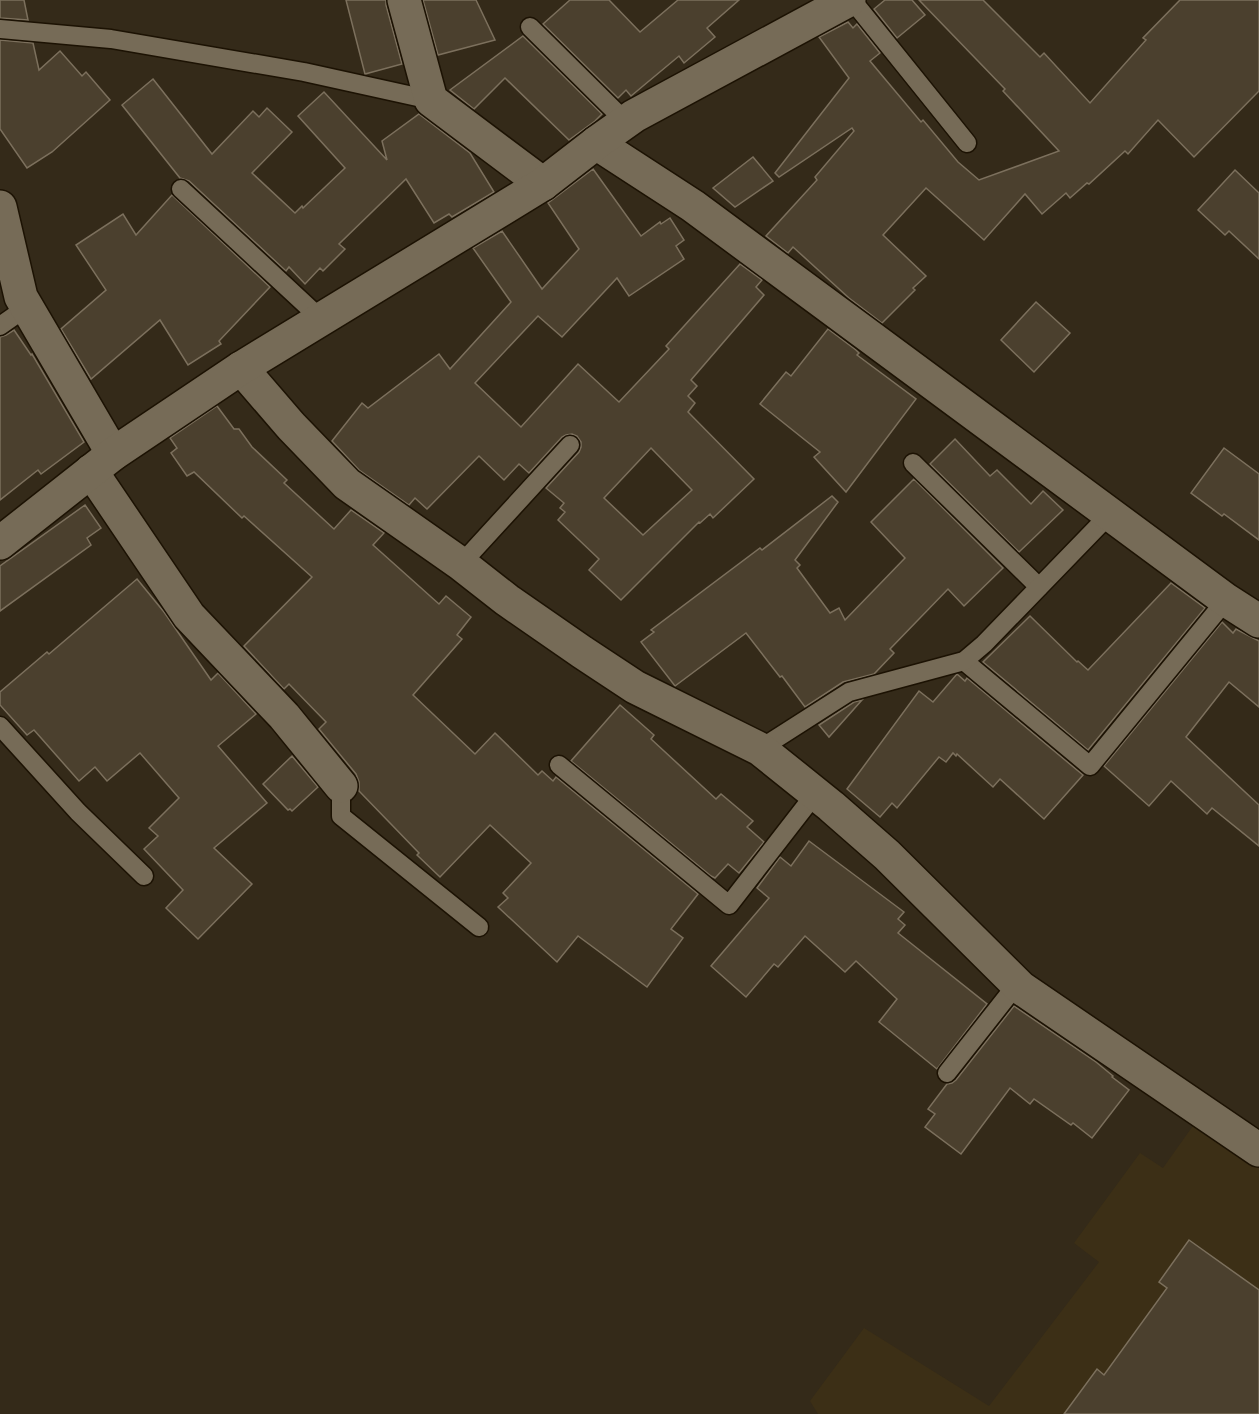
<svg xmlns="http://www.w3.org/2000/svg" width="1259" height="1414" viewBox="0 0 1259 1414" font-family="'Open Sans',sans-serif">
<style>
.built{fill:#3c2f16}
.building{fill:#4b402e;stroke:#7c705d;stroke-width:1.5;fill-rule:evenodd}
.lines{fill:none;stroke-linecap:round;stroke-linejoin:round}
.lane-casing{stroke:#1c1203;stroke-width:21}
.street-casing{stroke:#1c1203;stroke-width:36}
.lane{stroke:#766b57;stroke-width:18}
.street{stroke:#766b57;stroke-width:33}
</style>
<rect width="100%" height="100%" fill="#342a19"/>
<polygon class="built" points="1195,1123 1259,1168 1259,1414 818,1414 810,1401 864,1328 989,1406 1099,1262 1074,1243 1140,1153 1163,1168"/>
<g class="building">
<polygon points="0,0 24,0 28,20 0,18"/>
<polygon points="346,0 386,0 386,5 402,64 365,74"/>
<polygon points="423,0 476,0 495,40 438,55"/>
<polygon points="570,0 609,0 640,32 678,0 739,0 707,28 715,37 684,63 679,56 631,96 626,90 618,98 543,24"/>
<polygon points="885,0 912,0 925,15 897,38 874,9"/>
<polygon points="919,0 983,0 1040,57 1044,53 1090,103 1146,40 1143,38 1180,0 1259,0 1259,91 1194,157 1158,120 1128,154 1125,151 1089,184 1087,183 1070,198 1066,193 1042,214 1025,194 984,240 926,188 883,235 926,276 913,288 915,290 882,323 849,298 793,247 788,253 766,236 817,180 815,177 854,131 852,128 779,177 775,173 849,78 819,37 848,22 853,28 857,24 880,53 870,61 921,122 923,120 958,162 979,180 1059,151 1003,91 1005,89"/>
<polygon points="523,36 602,114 595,121 569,140 505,78 474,109 450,90"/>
<polygon points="0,40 33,43 39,70 60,51 82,76 86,72 110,100 52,152 27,168 0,129"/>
<polygon points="153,79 212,154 253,111 259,117 267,108 292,132 252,173 295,213 302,206 303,208 345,168 298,116 324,92 387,160 382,141 419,114 470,153 494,192 452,217 449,214 434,223 406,179 339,244 345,249 323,271 320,268 305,284 289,267 286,271 189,181 180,178 122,105"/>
<polygon points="753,157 773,181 735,207 713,188"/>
<path d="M 593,169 L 641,236 L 660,222 L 661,224 L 670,218 L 684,240 L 676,246 L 684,259 L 629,296 L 617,278 L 562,337 L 538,316 L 475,383 L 521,427 L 578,364 L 619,402 L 669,349 L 666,346 L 740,264 L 762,280 L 756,287 L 764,295 L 691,380 L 697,386 L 688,396 L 695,403 L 688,412 L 754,479 L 713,518 L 710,514 L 700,523 L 699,522 L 621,600 L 589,570 L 599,559 L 558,520 L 565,512 L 560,508 L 564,503 L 546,488 L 579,452 L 581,447 L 581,442 L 577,436 L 572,434 L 566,435 L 562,437 L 529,473 L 519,464 L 504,480 L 479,456 L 427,509 L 415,498 L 409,505 L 359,470 L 332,441 L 362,403 L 368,408 L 439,354 L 450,369 L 511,302 L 473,248 L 502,231 L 542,289 L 579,249 L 548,203 ZM 651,448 L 692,490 L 643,535 L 604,498 Z"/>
<polygon points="1235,170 1259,193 1259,259 1229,231 1225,235 1198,210"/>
<polygon points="172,195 270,287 219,341 221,344 188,365 160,320 91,379 61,329 106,290 76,245 123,214 136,235"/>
<polygon points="1036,302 1070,333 1034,372 1001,340"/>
<polygon points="828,329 856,350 859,353 857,355 916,399 846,492 814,457 820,452 760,404 786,372 791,376"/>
<polygon points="14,330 31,355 32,354 84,442 41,474 38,470 0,500 0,337 6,335"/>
<polygon points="217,406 234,429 239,429 252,447 287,480 284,483 334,529 351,510 384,533 373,545 439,604 446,596 471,617 457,635 462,639 413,695 475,754 495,733 538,775 542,771 553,781 556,777 698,894 671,929 683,938 647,987 578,936 557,962 498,907 508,898 503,893 531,863 490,825 440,877 417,855 419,853 359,791 359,782 356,774 319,729 326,722 289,684 284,689 244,646 312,577 244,516 242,518 194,472 187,476 171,453 177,448 170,438"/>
<polygon points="955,439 990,476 997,470 1031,504 1043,491 1063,510 1019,552 930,464"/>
<polygon points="1224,448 1259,474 1259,540 1224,514 1222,516 1191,493"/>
<polygon points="914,479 1003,568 964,606 948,589 890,649 894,653 874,674 843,682 805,707 782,676 780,677 746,633 675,686 641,642 654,632 651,630 760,548 762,550 832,496 838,502 795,560 800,565 797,568 830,613 839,608 845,620 905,558 871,522"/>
<polygon points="85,505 101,528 87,538 91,545 0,611 0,566"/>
<polygon points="137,579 164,612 211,680 218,673 256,714 218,746 267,803 214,848 252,884 198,939 166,908 183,890 144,849 158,836 149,828 179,798 140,753 107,781 95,767 79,781 34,730 27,735 0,705 0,692 47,652 49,654"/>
<polygon points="1171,583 1205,608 1088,750 983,662 1030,616 1077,662 1078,661 1088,670"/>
<polygon points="1222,622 1233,633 1236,629 1259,641 1259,707 1229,682 1186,737 1259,805 1259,846 1212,808 1207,814 1171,781 1149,806 1104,766"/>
<polygon points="957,674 965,681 967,678 1083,775 1044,819 1000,779 993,787 957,754 956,756 953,753 946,762 939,757 897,808 892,803 880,817 847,789 919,691 933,702"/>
<polygon points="862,700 829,737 819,725 854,702"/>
<polygon points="620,705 654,735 651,739 716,799 721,794 753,821 747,827 764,842 739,873 728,864 715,878 711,876 571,761"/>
<polygon points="292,756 318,787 292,811 290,809 288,810 263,784"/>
<polygon points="809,841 904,912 898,919 905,925 898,933 987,1004 937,1069 879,1022 897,999 856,961 845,972 805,936 778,967 774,964 746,997 711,966 769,898 757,888 780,857 791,866"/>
<polygon points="1014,1006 1096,1062 1113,1076 1112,1077 1129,1090 1092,1138 1073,1123 1071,1125 1034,1099 1030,1104 1010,1088 961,1154 925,1127 935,1114 928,1109 947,1084 952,1083 956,1080"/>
<polygon points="1189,1240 1259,1290 1259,1414 1064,1414 1097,1369 1104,1375 1167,1288 1159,1282"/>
</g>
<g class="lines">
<defs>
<g id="lane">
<polyline points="852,0 967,143"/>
<polyline points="530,27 626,122"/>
<polyline points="0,29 111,39 304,72 431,100"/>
<polyline points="181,189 321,319"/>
<polyline points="0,326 27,307"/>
<polyline points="913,463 1039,587"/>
<polyline points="461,564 570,445"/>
<polyline points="964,661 1090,766 1226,600"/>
<polyline points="0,726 78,812 144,876"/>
<polyline points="760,749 849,692 964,661 984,644 1110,514"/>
<polyline points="559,765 729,905 815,794"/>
<polyline points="341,786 341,816 479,927"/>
<polyline points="947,1073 1017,984"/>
</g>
<g id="street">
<polyline points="404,0 431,100 543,184"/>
<polyline points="596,143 693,206 1226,600 1259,621"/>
<polyline points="0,207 21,297 113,454"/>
<polyline points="241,368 291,426 347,484 461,564 507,600 582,652 635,687 760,749 831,806 887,855 1021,988 1259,1150"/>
<polyline points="91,471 189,616 284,716 341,786"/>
<polyline points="0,543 113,454 241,368 543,184 596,143 634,116 849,0"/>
</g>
</defs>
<use href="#lane" class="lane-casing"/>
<use href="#street" class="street-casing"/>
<use href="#lane" class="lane"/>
<use href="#street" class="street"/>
</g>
</svg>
